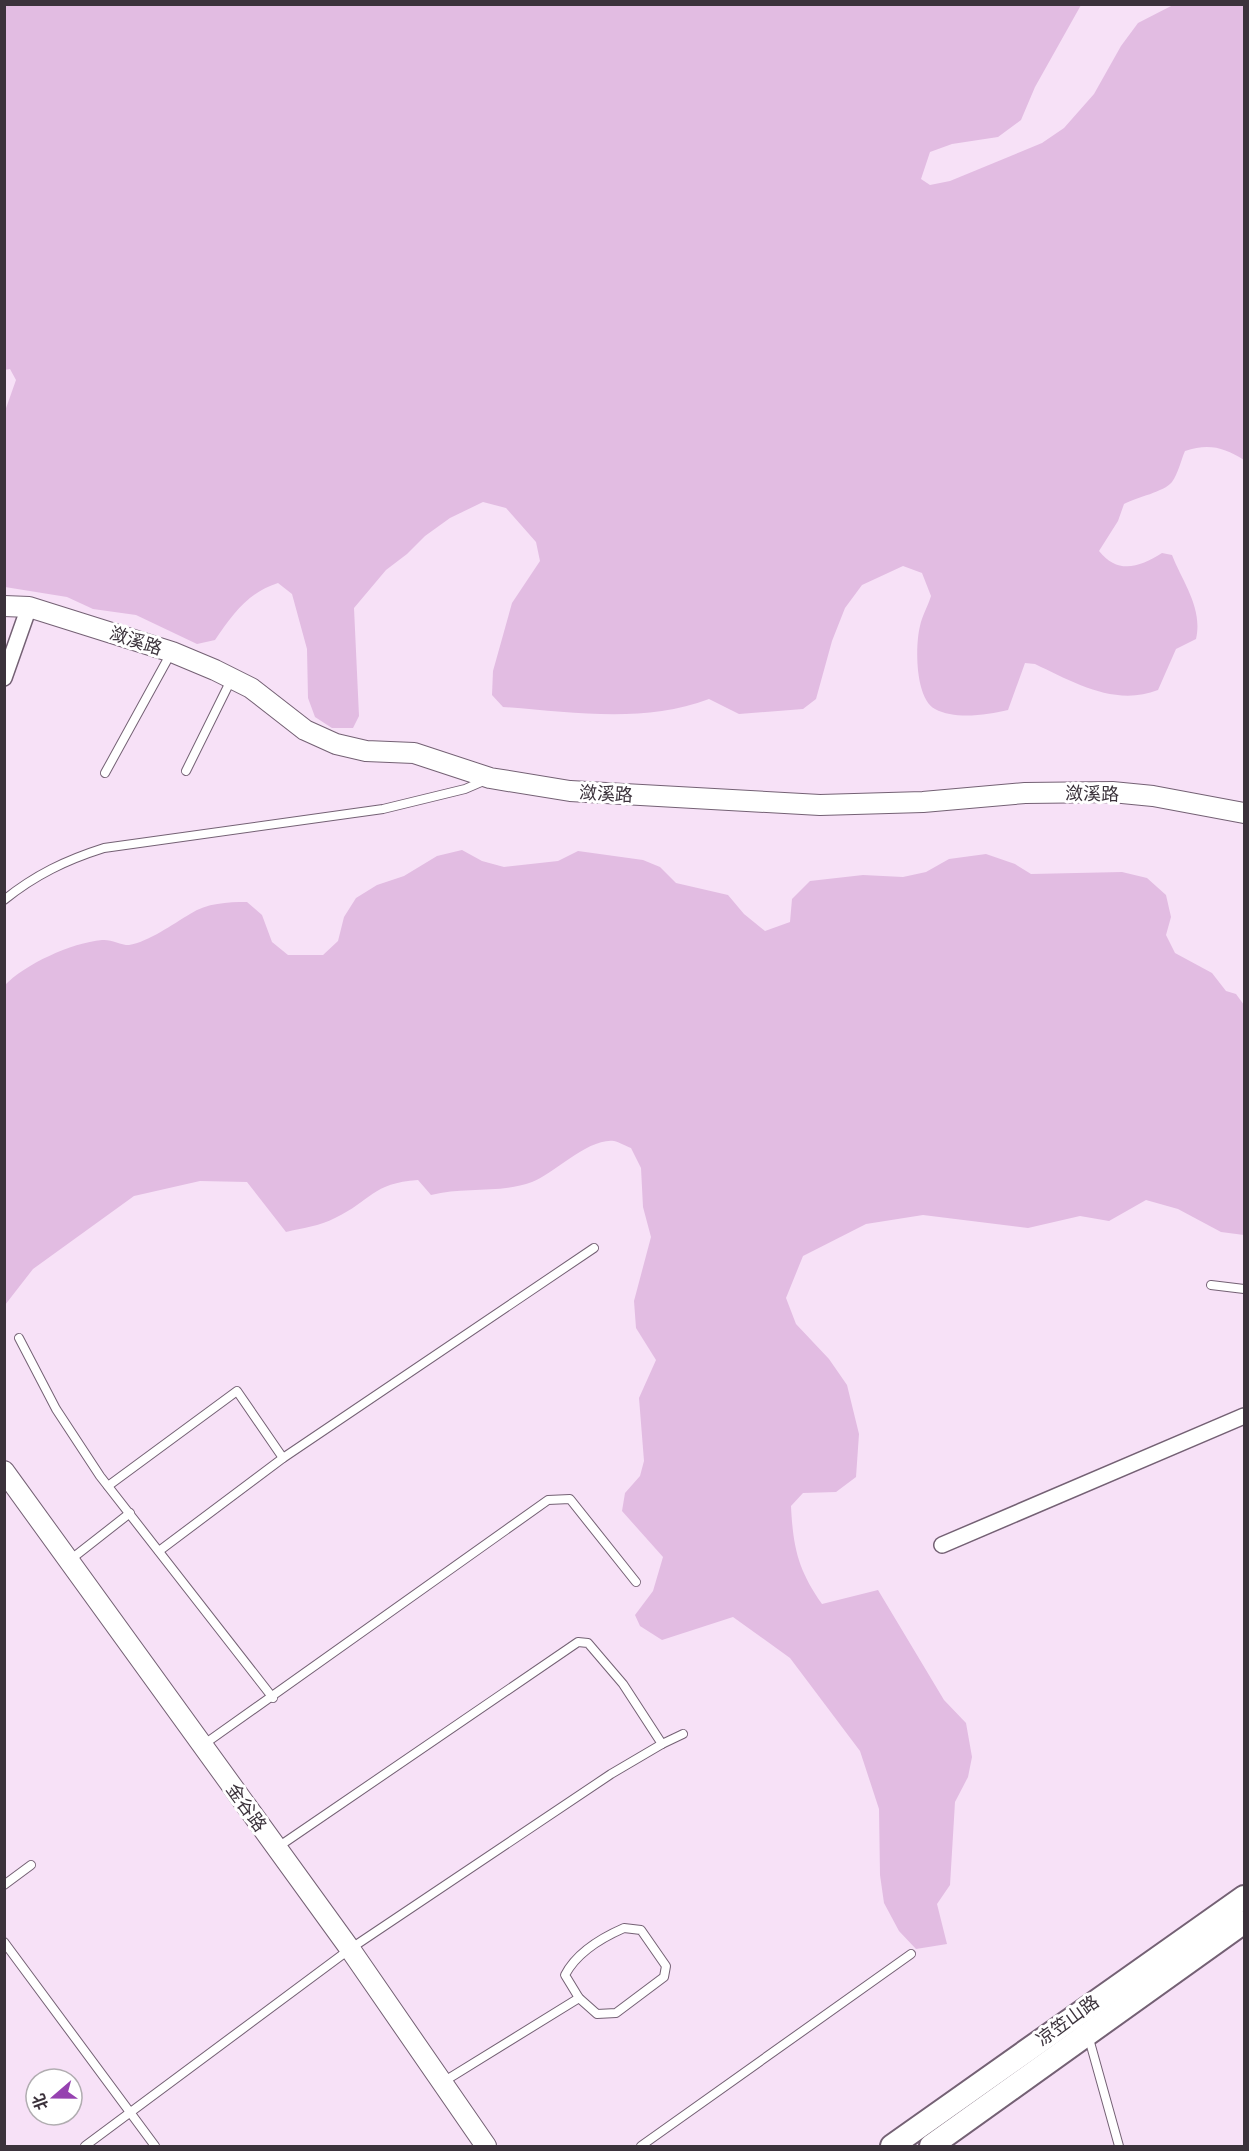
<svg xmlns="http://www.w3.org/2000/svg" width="1249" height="2151" viewBox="0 0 1249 2151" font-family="'Noto Sans','Noto Sans SC',sans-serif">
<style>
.green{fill:#e2bce2}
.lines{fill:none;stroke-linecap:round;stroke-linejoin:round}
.service-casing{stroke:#746174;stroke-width:10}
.minor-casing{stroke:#746174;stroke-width:18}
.tertiary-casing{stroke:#746174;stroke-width:22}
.secondary-casing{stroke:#746174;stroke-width:26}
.service{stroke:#fff;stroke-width:8}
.minor{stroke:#fff;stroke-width:15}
.tertiary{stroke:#fff;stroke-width:20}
.secondary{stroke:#fff;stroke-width:22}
.labels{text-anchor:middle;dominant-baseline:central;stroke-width:6;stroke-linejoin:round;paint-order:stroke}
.street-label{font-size:18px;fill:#3b323b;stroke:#fff}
</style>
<rect width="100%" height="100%" fill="#f7e1f7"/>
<g class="green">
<path d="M 5,4 L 1081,5 L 1035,87 L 1021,120 L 998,137 L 952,144 L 930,152 L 921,179 L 930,185 L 950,181 L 1042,143 L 1064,128 L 1094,94 L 1121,46 L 1138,23 L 1173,5 L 1244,5 L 1244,460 C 1224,447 1208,443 1185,451 C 1181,460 1178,474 1172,482 C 1164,492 1137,497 1124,504 L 1118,521 L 1099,551 C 1118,575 1140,567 1162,553 L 1172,555 C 1183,583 1203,608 1196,639 L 1176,649 L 1158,690 C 1115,707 1073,682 1035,664 L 1025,663 L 1008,710 C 987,715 955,720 935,709 C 915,698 915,646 920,626 C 922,616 928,606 931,596 L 922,573 L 903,566 L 862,585 L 845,608 L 832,641 L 816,699 L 803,709 L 739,714 L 709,699 C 643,724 572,712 503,707 L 492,695 L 493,671 L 512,603 L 540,561 L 536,542 L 506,508 L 483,502 L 450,518 L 425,536 L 407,554 L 386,570 L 354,608 L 359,716 L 353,728 L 332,728 L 315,717 L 308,698 L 307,649 L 292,594 L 278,583 C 247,593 233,614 215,640 L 197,644 L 136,615 L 93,609 L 67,597 L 5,587 L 5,411 L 16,380 L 10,369 L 4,370 Z"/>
<path d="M 462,850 L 482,861 L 504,867 L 558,861 L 578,851 L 643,860 L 660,867 L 676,883 L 728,895 L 744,914 L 765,931 L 790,922 L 792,899 L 810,881 L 863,875 L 903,877 L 926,872 L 949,859 L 986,854 L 1015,864 L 1031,874 L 1122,872 L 1147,878 L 1166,895 L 1171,917 L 1166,935 L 1175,953 L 1212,973 L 1226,991 L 1236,994 L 1244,1005 L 1244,1235 L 1221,1232 L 1178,1209 L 1146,1200 L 1109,1221 L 1080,1216 L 1028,1228 L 923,1215 L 866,1224 L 803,1256 L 786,1298 L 796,1324 L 829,1359 L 847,1385 L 859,1434 L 856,1477 L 836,1492 L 803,1493 L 791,1506 C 793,1547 798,1570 822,1604 L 878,1590 L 944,1700 L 966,1723 L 972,1757 L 968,1777 L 955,1802 L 950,1885 L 937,1904 L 947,1944 L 916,1949 L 899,1931 L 884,1903 L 880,1875 L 879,1809 L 860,1751 L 790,1658 L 733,1617 L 662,1640 L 640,1626 L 635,1615 L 653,1591 L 663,1557 L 622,1511 L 625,1493 L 640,1476 L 644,1461 L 639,1398 L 656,1360 L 636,1328 L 634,1301 L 651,1237 L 643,1207 L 641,1168 L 631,1148 C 626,1146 619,1142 614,1141 C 588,1138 554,1174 532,1182 C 499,1194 464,1186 431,1195 L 418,1180 C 372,1183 371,1201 335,1218 C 320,1226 302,1228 286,1232 L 247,1182 L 200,1181 L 134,1196 L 33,1269 L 5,1305 L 4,986 C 25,964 71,943 102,940 C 111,939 120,945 129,945 C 148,942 173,924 190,914 C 207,903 227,902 247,902 L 262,915 L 272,942 L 288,955 L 323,955 L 338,941 L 344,917 L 356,898 L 377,885 L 404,876 L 437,856 Z"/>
</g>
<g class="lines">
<defs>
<g id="service">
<polyline points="186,771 231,680"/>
<polyline points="105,773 171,653"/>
<path d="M 4,900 C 35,875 66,860 104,848 L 383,809 L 465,789 L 486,780"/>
<polyline points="1211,1285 1244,1289"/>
<polyline points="19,1338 56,1409 100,1476 273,1698"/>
<polyline points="108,1486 237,1391 283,1458"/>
<polyline points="159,1551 283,1458 594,1248"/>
<polyline points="70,1560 130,1513"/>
<polyline points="203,1745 548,1500 570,1499 636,1582"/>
<polyline points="278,1847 578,1642 588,1643 623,1684 662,1744"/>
<polyline points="4,1885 31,1865"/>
<path d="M 624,1928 L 641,1930 L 666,1966 L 664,1977 L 616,2013 L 597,2014 L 579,1998 L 565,1975 C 577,1952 601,1938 624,1928 Z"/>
<polyline points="4,1942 155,2146"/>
<polyline points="1088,2035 1119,2146"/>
<polyline points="443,2082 579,1998"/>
<polyline points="85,2146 350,1949 611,1774 662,1744 683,1734"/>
<polyline points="641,2146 911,1954"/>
</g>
<g id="minor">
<polyline points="4,678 29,607"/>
<polyline points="942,1545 1244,1416"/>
</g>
<g id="tertiary">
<polyline points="4,606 29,607 172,652 215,670 251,688 305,730 336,744 366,751 414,753 490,778 570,791 820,805 923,802 1025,793 1112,792 1153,796 1244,813"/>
<polyline points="4,1471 350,1949 486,2146"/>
</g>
<g id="secondary">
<polyline points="892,2146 1244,1897"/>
<polyline points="931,2146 1244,1922"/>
</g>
</defs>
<use href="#service" class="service-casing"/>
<use href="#minor" class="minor-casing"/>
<use href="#tertiary" class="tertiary-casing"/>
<use href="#secondary" class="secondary-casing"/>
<use href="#service" class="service"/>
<use href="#minor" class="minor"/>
<use href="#tertiary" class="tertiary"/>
<use href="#secondary" class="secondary"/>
</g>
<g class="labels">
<g class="street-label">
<text transform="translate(136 640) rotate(18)">潋溪路</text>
<text transform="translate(606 793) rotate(3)">潋溪路</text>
<text transform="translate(1092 793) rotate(1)">潋溪路</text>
<text transform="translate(247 1807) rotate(54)">金谷路</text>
<text transform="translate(1067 2020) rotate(-36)">凉笠山路</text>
</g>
</g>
<rect width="1249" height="2151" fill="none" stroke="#3b323b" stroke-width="12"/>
<g transform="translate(54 2097) rotate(250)"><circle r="28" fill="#ffffff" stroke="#b1adb1" stroke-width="1.5"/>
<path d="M0-4.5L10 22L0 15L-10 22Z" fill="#9642b0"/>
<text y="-9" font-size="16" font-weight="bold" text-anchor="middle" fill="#3b323b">北</text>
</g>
</svg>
